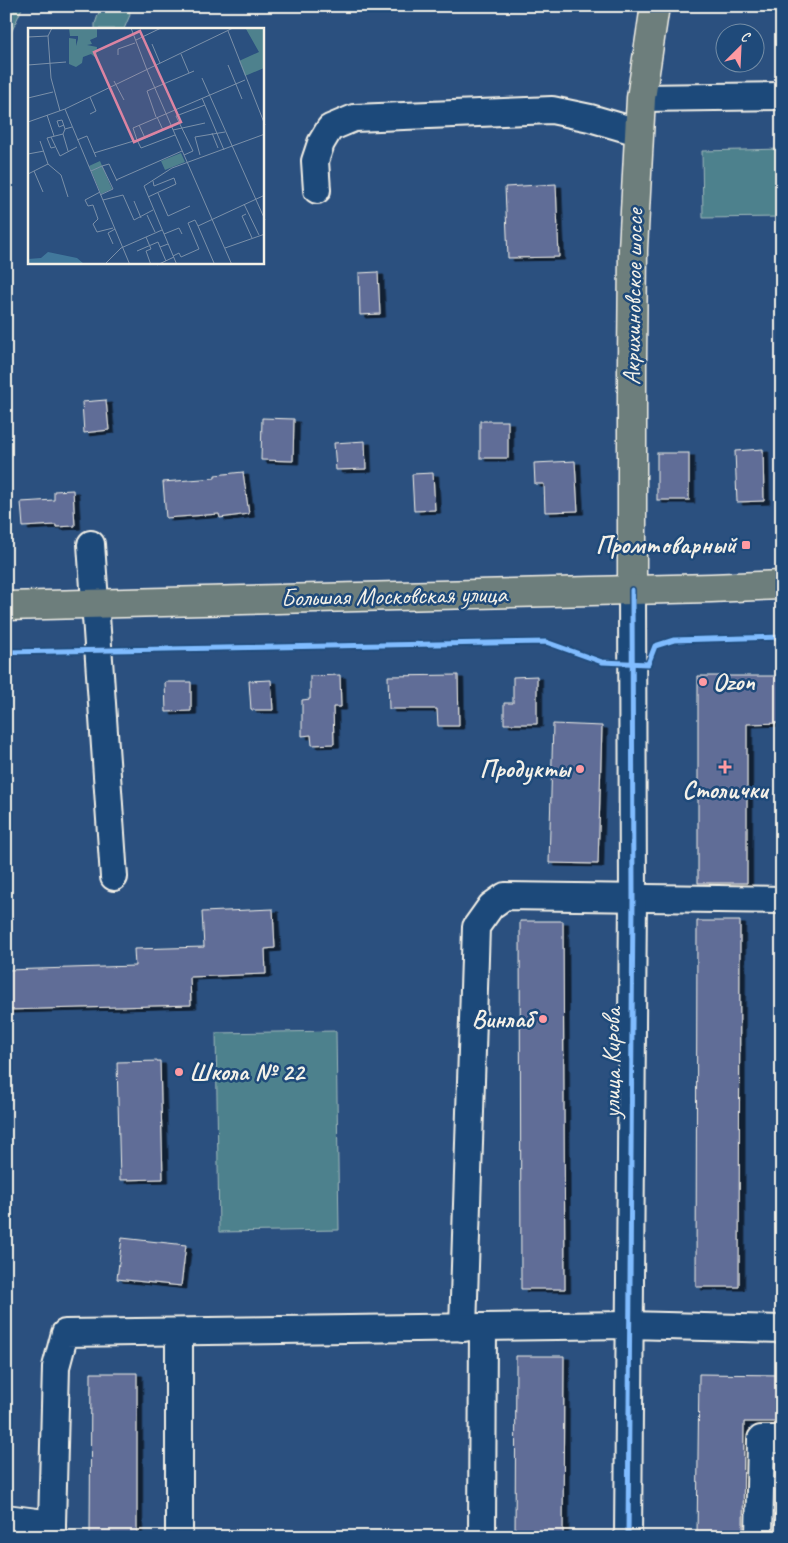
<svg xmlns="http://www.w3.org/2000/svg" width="788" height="1543" viewBox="0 0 788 1543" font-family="Caveat,sans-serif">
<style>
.green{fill:#4e818d;stroke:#a1b9ba}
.building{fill:#606d97;stroke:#f4f1e8;filter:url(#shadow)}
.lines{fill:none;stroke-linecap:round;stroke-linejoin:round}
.minor-casing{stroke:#f4f1e8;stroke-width:30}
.major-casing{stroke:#f4f1e8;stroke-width:31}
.minor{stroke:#1f4a7a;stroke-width:26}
.major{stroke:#6d7e7c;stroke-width:28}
.cycleway-casing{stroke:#1f4a7a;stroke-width:8}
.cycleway{stroke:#80bcff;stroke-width:5}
.poi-dot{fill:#ff9aa2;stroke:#1f4a7a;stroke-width:2}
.labels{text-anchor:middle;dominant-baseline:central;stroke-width:5;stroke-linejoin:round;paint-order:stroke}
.street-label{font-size:25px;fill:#f4f1e8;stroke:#1f4a7a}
.poi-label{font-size:25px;font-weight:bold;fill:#f4f1e8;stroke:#1f4a7a;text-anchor:end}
.inset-road{fill:none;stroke:#7b90a9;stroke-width:1}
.view{fill:#db84a2;fill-opacity:0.15;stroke:#db84a2;stroke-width:2.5}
.inset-edge{fill:none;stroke:#f4f1e8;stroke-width:2.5}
</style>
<defs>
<filter id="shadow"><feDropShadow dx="5.5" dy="3" stdDeviation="0" flood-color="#0009"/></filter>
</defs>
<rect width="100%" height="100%" fill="#2b507f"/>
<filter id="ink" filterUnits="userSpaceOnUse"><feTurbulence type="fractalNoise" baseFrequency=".02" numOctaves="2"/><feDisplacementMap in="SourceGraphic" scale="10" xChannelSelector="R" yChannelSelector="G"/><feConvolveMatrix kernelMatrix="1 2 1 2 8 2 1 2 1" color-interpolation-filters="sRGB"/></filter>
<g filter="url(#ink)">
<g class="green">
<polygon points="6,6 23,6 6,44"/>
<polygon points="101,6 129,6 130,15 124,29 95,29 95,24"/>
<polygon points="782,149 782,217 703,218 702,151"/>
<polygon points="336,1031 339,1230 219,1232 216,1033"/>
</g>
<g class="building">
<polygon points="556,184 559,257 508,258 505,187"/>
<polygon points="378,272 380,314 360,315 359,273"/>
<polygon points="106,400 109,430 84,433 82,402"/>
<polygon points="262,418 294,419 293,461 261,460"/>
<rect x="480" y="421" width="28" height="37"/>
<polygon points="365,441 366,469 336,470 334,443"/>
<polygon points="763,449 764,501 737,502 735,451"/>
<rect x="657" y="453" width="32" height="47"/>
<polygon points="575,461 578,511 545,512 544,484 535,484 534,463"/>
<polygon points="243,472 249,514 220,518 219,514 166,518 163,482 215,478 215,475"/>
<polygon points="433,473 435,510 414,511 412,474"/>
<polygon points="73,490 75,526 56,527 56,525 23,527 21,502 54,500 54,491"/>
<polygon points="340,675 341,707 333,707 334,744 312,745 311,735 302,736 302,700 310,699 310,676"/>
<polygon points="458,675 459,726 438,726 437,709 389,709 388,676"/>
<polygon points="537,676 537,724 504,724 504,703 513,703 513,677"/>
<polygon points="698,676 782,676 782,723 747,724 747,883 698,883"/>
<polygon points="271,680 273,710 251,710 249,681"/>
<polygon points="165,682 191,682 191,711 166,712"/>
<polygon points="553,724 602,726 598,864 549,863"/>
<polygon points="273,909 275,948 265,949 266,974 190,977 191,1005 6,1010 6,970 135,966 134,949 204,947 202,912"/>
<polygon points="520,921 563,921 565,1289 521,1289"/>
<polygon points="697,921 740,921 739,1287 696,1287"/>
<polygon points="160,1061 163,1179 120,1180 117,1062"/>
<polygon points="122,1238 186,1245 181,1286 117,1279"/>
<polygon points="516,1356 564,1356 563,1537 515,1537"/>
<polygon points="91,1373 137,1373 137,1537 90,1537"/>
<polygon points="699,1374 782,1375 782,1422 744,1422 743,1537 697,1537"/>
</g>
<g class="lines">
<defs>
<g id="minor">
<polyline points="641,98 782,96"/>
<polyline points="317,190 315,161 321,143 330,128 354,118 552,110 590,118 638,132"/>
<polyline points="91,544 114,877"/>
<polyline points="463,1328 476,927 491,906 505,896 782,900"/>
<polyline points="6,1518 52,1524 52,1537"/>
<polyline points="52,1524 56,1367 65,1333 629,1325 782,1329"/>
<polyline points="179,1537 179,1332"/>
<polyline points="482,1537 483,1327"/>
<polyline points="628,1537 633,898 632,590"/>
<polyline points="759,1537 761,1439 782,1439"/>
</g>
<g id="major">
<polyline points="632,590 632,362 633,249 641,98 655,6"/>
<polyline points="6,606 711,588 782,585"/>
</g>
</defs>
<use href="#minor" class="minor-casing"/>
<use href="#major" class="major-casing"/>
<use href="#minor" class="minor"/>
<use href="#major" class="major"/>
<defs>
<g id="cycleway">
<polyline points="6,652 546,642 602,662 648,664 655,646 674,640 782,637"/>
<polyline points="628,1537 633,898 632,590"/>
</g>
</defs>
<use href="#cycleway" class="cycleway-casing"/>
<use href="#cycleway" class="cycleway"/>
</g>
</g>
<g class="poi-dot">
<rect x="741" y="540" width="10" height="10" rx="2.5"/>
<circle cx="703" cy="682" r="5"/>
<path d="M722.5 759.5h5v5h5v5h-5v5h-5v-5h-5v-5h5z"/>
<circle cx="580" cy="769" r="5"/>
<circle cx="543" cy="1019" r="5"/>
<circle cx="179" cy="1072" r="5"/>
</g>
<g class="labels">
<g class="street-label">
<text transform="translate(633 297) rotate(-89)">Акрихиновское шоссе</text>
<text transform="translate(394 596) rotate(-1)">Большая Московская улица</text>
<text transform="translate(612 1063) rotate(-90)">улица Кирова</text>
</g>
<g class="poi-label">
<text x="736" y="545">Промтоварный</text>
<text x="713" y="682" text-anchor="start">Ozon</text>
<text x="570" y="769">Продукты</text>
<text x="725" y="790" text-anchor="middle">Столички</text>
<text x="533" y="1019">Винлаб</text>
<text x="189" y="1072" text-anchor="start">Школа № 22</text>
</g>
</g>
<g transform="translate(28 28)">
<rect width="236" height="236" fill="#2b507f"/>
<path d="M 41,0 L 69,0 L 69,9 L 62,12 L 64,16 L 59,17 L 69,19 L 68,30 L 63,26 L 55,29 L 54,35 L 48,39 L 41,36 L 41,10 L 48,11 L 48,18 L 50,11 L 50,8 L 42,8 ZM 236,0 L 236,40 L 217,48 L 211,33 L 231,24 L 218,1 ZM 153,125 L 157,134 L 137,142 L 133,133 ZM 72,133 L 84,161 L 73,166 L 61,138 Z" fill="#4e818d"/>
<path d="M 20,224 L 49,230 L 56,236 L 0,236 L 0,231 L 13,230 Z" fill="#41789c"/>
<path class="inset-road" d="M 24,0 L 20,8 L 23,50 L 32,83M 103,0 L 119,42M 200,3 L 237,97M 0,9 L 20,8M 108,12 L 133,0M 124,16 L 132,35M 153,26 L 161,45M 90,27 L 90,21 L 107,15M 0,37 L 38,34M 200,37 L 214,71M 119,42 L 204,237M 174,50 L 237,192M 86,53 L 96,72M 62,69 L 68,83 L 62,86M 0,70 L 25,64M 174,70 L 196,122M 37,81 L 102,237M 19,87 L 26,108M 128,89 L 119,63 L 166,43M 0,94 L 37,81 L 205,0M 36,97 L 31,99 L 29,93 L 34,92 L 37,101 L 44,99M 111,97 L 117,110 L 135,102 L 129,89M 145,102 L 177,95M 184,105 L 190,120M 35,106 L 40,123M 23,109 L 32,128 L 49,119M 49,112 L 59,108 L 68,129M 109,112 L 105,100 L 217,52M 12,113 L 20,136M 27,119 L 23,120 L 19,110 L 35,106 L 37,101M 66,125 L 109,112 L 113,120 L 147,107M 0,126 L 16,123M 156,127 L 165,123 L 148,88 L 177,77M 172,127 L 167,109 L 197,104M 74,138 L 81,136 L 89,153M 6,143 L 15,164M 63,143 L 74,138 L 85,161 L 72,167M 0,146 L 20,136 L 33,147 L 40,169M 88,152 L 154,123M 72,164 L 57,172 L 60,178 L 65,177 L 70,191 L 65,196 L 69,204 L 85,200M 130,165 L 140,188 L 162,178M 120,169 L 148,156 L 146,150 L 126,158 L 125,153M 75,172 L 95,167 L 106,192 L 125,182M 106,173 L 113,190M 216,176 L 231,207M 218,186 L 214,188 L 224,210M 119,187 L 127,204M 170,198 L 186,235 L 184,237M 136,206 L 151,200 L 154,206M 118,209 L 123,221 L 118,223 L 123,237M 85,216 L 80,205 L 87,201M 132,219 L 138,233M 197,220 L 237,206M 109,223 L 130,214 L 132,219 L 140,216M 145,228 L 151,225 L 153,229 L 171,221 L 160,195 L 167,192 L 170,198 L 237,167M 76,237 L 93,220 L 134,202M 129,237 L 146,229M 149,237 L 116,158 L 144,140 L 237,106"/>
<path class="view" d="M 112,3 L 153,94 L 106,114 L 66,24 Z"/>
<rect width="236" height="236" class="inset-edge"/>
</g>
<rect width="788" height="1543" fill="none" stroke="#1f4a7a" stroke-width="25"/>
<rect x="12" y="12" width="763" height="1518" fill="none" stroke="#f4f1e8" stroke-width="2" filter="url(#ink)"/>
<g transform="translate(740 48) rotate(24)"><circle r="24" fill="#1f4a7a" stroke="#748da6"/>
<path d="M0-4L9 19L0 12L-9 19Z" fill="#ff9aa2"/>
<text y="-8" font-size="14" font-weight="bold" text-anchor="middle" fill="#f4f1e8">С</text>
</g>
</svg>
